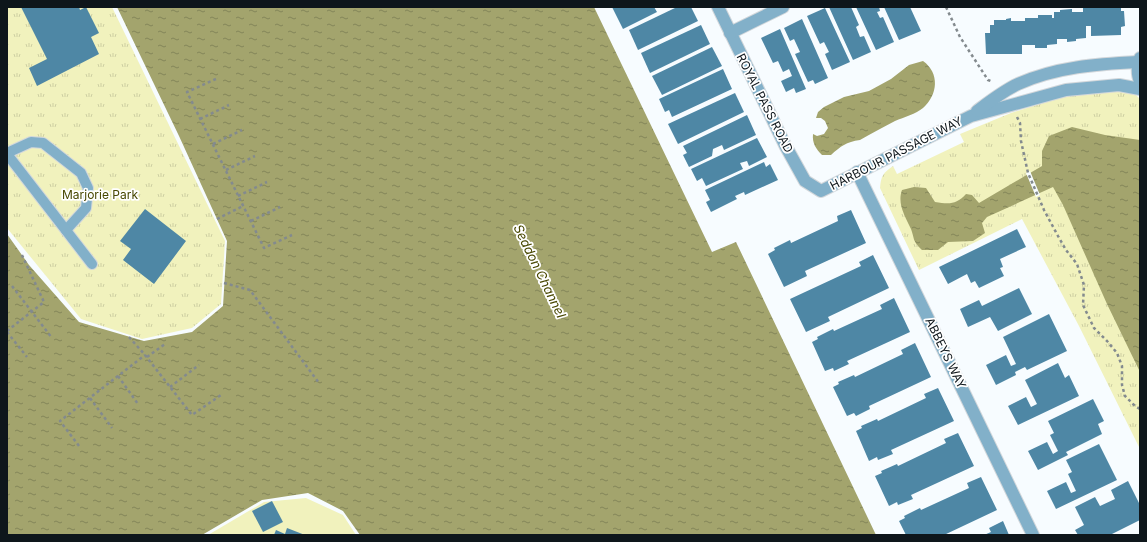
<svg xmlns="http://www.w3.org/2000/svg" width="1147" height="542" viewBox="0 0 1147 542" font-family="Inter,sans-serif">
<style>
.park{fill:url(#park-tufts)}
.garden{fill:#f1f2bd}
.water{fill:url(#water-ripples)}
.pier{fill:#f7fcff}
.building{fill:#4e87a5}
.lines{fill:none;stroke-linecap:round;stroke-linejoin:round}
.service-casing{stroke:#d2d7db;stroke-width:12}
.minor-casing{stroke:#d2d7db;stroke-width:14}
.path{stroke:#838a8e;stroke-width:2.5;stroke-dasharray:3 3;stroke-linecap:butt}
.service{stroke:#82b0c9;stroke-width:10}
.minor{stroke:#82b0c9;stroke-width:12}
.labels{text-anchor:middle;dominant-baseline:central;stroke-width:3.5;stroke-linejoin:round;paint-order:stroke}
.street-label{font-size:12px;fill:#0e161b;stroke:#fff}
.park-label{font-size:12px;fill:#484700;stroke:#fff}
.water-label{font-size:13px;font-style:italic;fill:#484700;stroke:#fff}
</style>
<defs>
<pattern id="park-tufts" width="24" height="20" patternUnits="userSpaceOnUse"><rect width="24" height="20" fill="#f1f2bd"/><path d="M3 7l-1-3M5 7V3M7 7l1-3M15 17l-1-3M17 17v-4M19 17l1-3" fill="none" stroke="#cdcfa2"/></pattern>
<pattern id="water-ripples" width="26" height="14" patternUnits="userSpaceOnUse"><rect width="26" height="14" fill="#a3a46d"/><path d="M2 4q2-2 4 0t4 0M15 11q2-2 4 0t4 0" fill="none" stroke="#838559"/></pattern>
</defs>
<rect width="100%" height="100%" fill="#f7fcff"/>
<g class="park">
<polygon points="7,7 112,7 225,241 221,304 192,328 142,339 81,319 7,228"/>
<path d="M 1125,90 L 1135,94 L 1140,99 L 1140,449 L 1079,326 L 1022,219 L 919,270 L 880,188 C 881,176 883,173 893,166 L 897,174 L 964,142 L 960,134 L 1011,113 L 1049,101 L 1072,95 Z"/>
</g>
<polygon class="garden" points="306,498 343,515 356,535 208,535 264,502"/>
<g class="water">
<polygon points="117,7 594,7 712,252 736,242 876,535 360,535 343,511 308,493 262,500 202,535 7,535 7,234 29,265 79,322 144,341 192,332 223,306 227,241 179,136"/>
<path d="M 923,61 C 940,73 938,95 923,108 C 916,114 904,117 895,121 C 883,127 871,134 860,140 C 846,142 841,146 831,155 L 822,155 C 816,149 812,143 813,134 L 817,136 L 824,134 L 828,128 L 825,121 L 821,118 L 816,118 L 818,112 L 824,107 L 844,97 L 869,91 L 891,79 L 909,65 Z"/>
<path d="M 1072,127 L 1105,135 L 1140,140 L 1140,372 L 1107,304 L 1063,205 L 1053,187 L 987,217 L 982,223 L 985,233 L 973,241 L 948,242 L 938,250 L 922,250 C 912,240 915,240 911,229 C 905,216 897,204 902,190 L 914,187 L 926,188 L 935,202 C 949,204 956,205 966,194 L 972,195 L 979,203 L 1042,166 L 1042,151 L 1049,136 Z"/>
</g>
<polygon class="pier" points="1030,171 1040,195 1036,197 1026,173"/>
<g class="building">
<polygon points="21,7 79,7 80,10 86,7 99,33 91,37 99,54 37,86 29,68 47,59"/>
<polygon points="612,7 654,7 657,12 623,29"/>
<polygon points="677,7 691,7 698,21 638,50 629,30"/>
<polygon points="829,7 851,7 859,25 856,27 860,37 864,36 871,52 853,60"/>
<polygon points="856,7 879,7 880,11 877,12 880,18 883,17 894,42 876,50"/>
<polygon points="884,7 910,7 921,31 899,40"/>
<polygon points="1083,7 1121,7 1121,11 1124,11 1125,26 1121,27 1121,35 1091,36 1091,26 1086,26 1086,38 1076,39 1076,41 1067,42 1067,39 1057,39 1057,44 1047,45 1047,48 1035,48 1035,45 1022,45 1022,54 986,54 985,33 990,33 990,25 994,25 994,20 1006,20 1006,19 1011,18 1011,21 1025,21 1025,18 1038,18 1038,15 1052,15 1052,18 1054,18 1054,12 1060,12 1060,10 1072,9 1072,12 1083,12"/>
<polygon points="825,8 850,62 832,70 825,54 829,52 824,42 820,44 807,16"/>
<polygon points="802,19 828,78 815,84 813,80 808,82 795,54 800,52 794,39 790,41 784,28"/>
<polygon points="701,25 710,44 650,73 641,53"/>
<polygon points="780,29 806,89 796,93 794,88 786,92 781,81 792,76 789,69 783,72 778,61 773,63 761,38"/>
<polygon points="712,47 722,66 662,95 652,76"/>
<polygon points="723,69 732,89 672,117 669,110 665,112 659,99"/>
<polygon points="735,93 744,112 678,144 668,124"/>
<polygon points="747,115 756,135 724,150 722,145 713,149 712,156 689,167 683,155 687,153 683,146"/>
<polygon points="757,138 767,157 749,166 747,161 740,163 743,169 706,186 702,178 697,181 691,169"/>
<polygon points="764,162 766,167 770,164 778,180 745,195 744,192 735,196 737,199 711,212 706,202 710,200 705,190"/>
<polygon points="145,209 186,241 154,284 123,260 131,249 120,241"/>
<polygon points="851,210 866,243 805,271 807,276 784,287 768,254 775,250 774,248 790,240 791,243 838,221 837,216"/>
<polygon points="1017,229 1026,247 1000,259 1003,267 1000,268 1004,276 979,288 975,281 971,283 967,274 948,284 939,267"/>
<polygon points="873,255 889,288 828,317 830,321 806,332 790,299 861,266 859,262"/>
<polygon points="1019,288 1032,314 998,331 990,317 968,327 960,309 979,300 982,306"/>
<polygon points="894,298 910,332 847,361 849,364 834,371 833,368 825,371 812,342 818,339 817,337 833,329 834,331 882,309 880,305"/>
<polygon points="1049,314 1067,351 1027,370 1025,367 1015,372 1016,375 996,385 986,365 1006,355 1011,366 1016,364 1003,337"/>
<polygon points="915,343 931,377 869,406 870,409 856,416 854,413 847,416 833,387 839,384 838,382 854,375 855,377 903,354 901,350"/>
<polygon points="1058,363 1065,378 1069,375 1079,396 1018,425 1008,406 1026,397 1031,407 1037,404 1025,380"/>
<polygon points="938,388 954,421 891,450 893,454 878,460 877,457 869,461 856,431 862,428 861,426 877,419 878,421 926,398 924,394"/>
<polygon points="1093,399 1104,421 1098,424 1102,434 1066,452 1068,455 1038,470 1028,451 1047,442 1053,454 1058,451 1050,435 1054,433 1048,421"/>
<polygon points="958,433 974,466 911,495 913,499 898,505 897,502 889,506 875,476 882,473 881,471 897,464 898,466 946,443 944,439"/>
<polygon points="1099,444 1117,480 1056,509 1047,491 1066,482 1071,493 1076,491 1068,474 1072,472 1066,460"/>
<polygon points="981,477 997,510 944,535 906,535 899,521 905,518 904,516 920,508 921,510 969,488 967,483"/>
<polygon points="1128,481 1140,505 1140,520 1110,535 1078,535 1075,530 1084,525 1075,507 1095,497 1100,506 1115,499 1111,490"/>
<polygon points="272,501 283,522 263,532 252,511"/>
<polygon points="1003,521 1009,535 984,535 991,532 989,528"/>
<polygon points="287,528 305,535 274,535 276,530 285,534"/>
</g>
<g class="lines">
<defs>
<g id="service">
<polyline points="7,153 31,142 43,143 81,173 88,188 86,208 66,230"/>
<polyline points="7,154 92,264"/>
</g>
<g id="minor">
<polyline points="718,7 785,145 805,181 821,191 971,116 1066,90 1119,85 1140,89"/>
<polyline points="730,33 783,7"/>
<path d="M 1140,58 C 1137,65 1137,75 1140,81"/>
<path d="M 977,111 C 989,102 1003,91 1018,84 C 1056,67 1097,64 1138,62"/>
<polyline points="857,172 1033,535"/>
</g>
</defs>
<use href="#service" class="service-casing"/>
<use href="#minor" class="minor-casing"/>
<g class="path">
<polyline points="946,7 960,37 988,80 993,82"/>
<polyline points="216,79 187,92 264,248 292,235"/>
<polyline points="1017,117 1020,123 1021,141 1028,173 1044,210 1058,236 1066,250 1077,264 1084,285 1083,305 1094,328 1107,341 1117,353 1122,366 1122,385 1125,396 1135,406 1140,409"/>
<polyline points="200,119 229,105"/>
<polyline points="213,144 242,130"/>
<polyline points="226,170 255,156"/>
<polyline points="238,196 267,182"/>
<polyline points="217,219 243,206"/>
<polyline points="251,221 280,207"/>
<polyline points="224,283 250,290 319,383"/>
<polyline points="12,286 52,338"/>
<polyline points="7,331 44,302 21,253"/>
<polyline points="7,332 27,357"/>
<polyline points="129,337 145,355 192,415 221,395"/>
<polyline points="147,357 165,344"/>
<polyline points="118,376 138,404"/>
<polyline points="170,387 199,365"/>
<polyline points="90,398 112,428"/>
<polyline points="79,446 60,421 145,355"/>
</g>
<use href="#service" class="service"/>
<use href="#minor" class="minor"/>
</g>
<g class="labels">
<g class="street-label">
<text transform="translate(765 103) rotate(63)">ROYAL PASS ROAD</text>
<text transform="translate(896 153) rotate(-27)">HARBOUR PASSAGE WAY</text>
<text transform="translate(946 353) rotate(64)">ABBEYS WAY</text>
</g>
<g class="park-label">
<text x="100" y="194">Marjorie Park</text>
</g>
<g class="water-label">
<text transform="translate(540 271) rotate(64)">Seddon Channel</text>
</g>
</g>
<rect width="1147" height="542" fill="none" stroke="#0e161b" stroke-width="16"/>
</svg>
